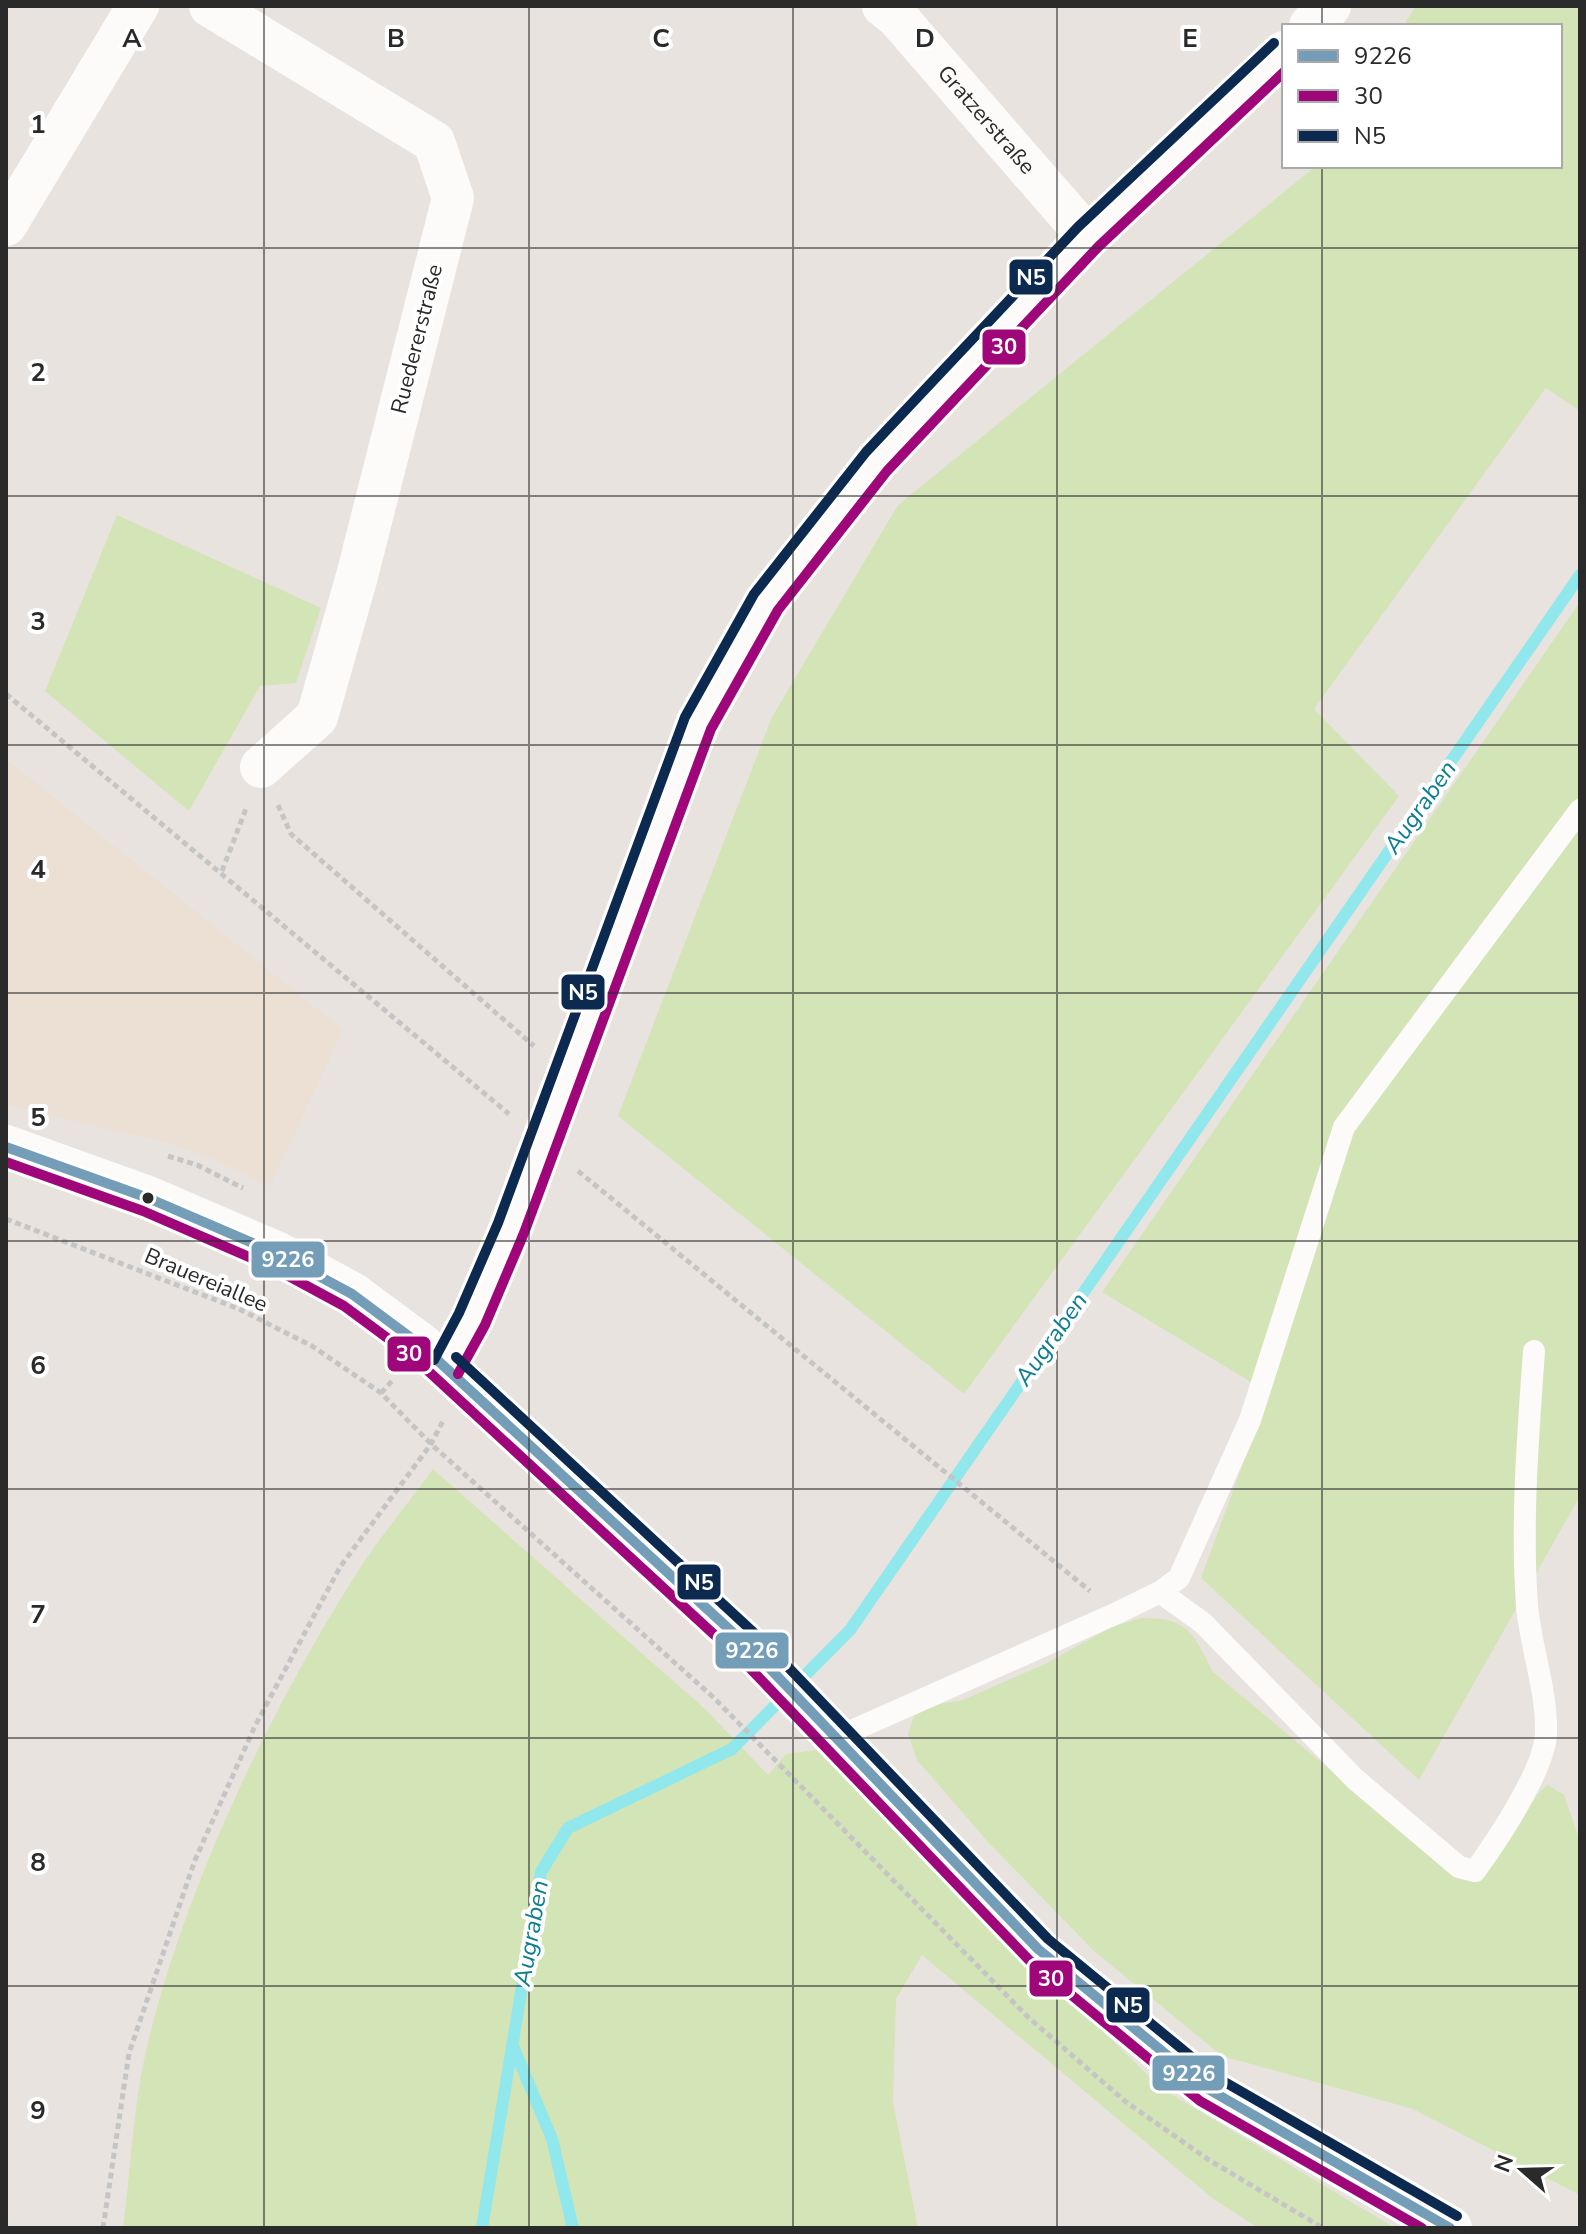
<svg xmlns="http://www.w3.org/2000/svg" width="1586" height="2234" viewBox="0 0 1586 2234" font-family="'Nunito Sans',sans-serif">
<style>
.education{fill:#ecdfd3}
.green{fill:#d3e4b7}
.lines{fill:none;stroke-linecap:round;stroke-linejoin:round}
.stream{stroke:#90e7ec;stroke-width:12}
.path{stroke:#c6c5c5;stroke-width:5;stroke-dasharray:6 4;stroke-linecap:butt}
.lane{stroke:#fcfbfa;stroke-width:22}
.street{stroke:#fcfbfa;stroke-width:42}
.secondary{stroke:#fcfbfa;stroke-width:44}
.bus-1-casing{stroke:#fff;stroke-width:16}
.bus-2-casing{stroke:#fff;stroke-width:16}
.bus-3-casing{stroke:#fff;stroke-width:16}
.bus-1{stroke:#749eb7;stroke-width:10}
.bus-2{stroke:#9e067a;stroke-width:10}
.bus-3{stroke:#0c294f;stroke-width:10}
.grid{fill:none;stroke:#2a2a2a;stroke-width:2;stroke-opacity:0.55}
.bus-dot{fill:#2a2a2a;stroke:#fff;stroke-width:3}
.labels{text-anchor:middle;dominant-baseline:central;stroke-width:8;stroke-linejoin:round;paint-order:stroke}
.street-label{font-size:22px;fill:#2a2a2a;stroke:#fff}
.water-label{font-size:24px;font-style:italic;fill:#0b7d90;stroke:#fff}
.grid-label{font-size:26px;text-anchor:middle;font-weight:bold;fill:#2a2a2a;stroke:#fff;stroke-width:8;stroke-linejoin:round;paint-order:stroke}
.line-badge{stroke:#fff;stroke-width:3}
.badge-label{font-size:22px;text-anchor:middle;font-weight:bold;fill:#fff}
</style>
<rect width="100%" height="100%" fill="#e8e3df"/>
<polygon class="education" points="6,759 343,1030 270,1186 211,1158 165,1142 6,1105"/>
<g class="green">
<polygon points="1416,6 1580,6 1580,411 1546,388 1314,709 1399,796 964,1394 618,1116 772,717 898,505 1316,166 1560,166 1560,26 1403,26"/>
<polygon points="117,515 321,608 296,683 260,686 189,811 45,691"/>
<polygon points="1580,602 1580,1496 1419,1780 1201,1578 1269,1393 1102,1292"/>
<path d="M 433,1469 L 705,1709 L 768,1775 L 786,1754 L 816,1750 L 1161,2088 L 1395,2228 L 1258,2228 L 1212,2198 L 922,1955 L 896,1999 L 893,2102 L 918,2228 L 123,2228 C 131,2169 133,2105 147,2047 C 184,1891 266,1718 351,1582 C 375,1543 406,1506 433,1469 Z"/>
<path d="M 1141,1618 C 1188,1617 1193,1633 1213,1672 L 1462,1880 C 1485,1870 1504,1848 1518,1827 C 1528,1812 1533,1795 1548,1785 L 1564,1795 L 1580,1841 L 1580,2195 L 1413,2109 L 1222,2056 L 1093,1950 L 988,1842 L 917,1760 L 908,1734 L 914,1716 L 934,1705 L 963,1700 L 1047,1663 L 1112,1627 Z"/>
</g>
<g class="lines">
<g class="stream">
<polyline points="513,2046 552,2139 573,2228"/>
<polyline points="482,2228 541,1872 568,1828 732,1749 850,1630 1580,575"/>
</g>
<g class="path">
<polyline points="6,694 509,1114"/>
<polyline points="278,805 291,834 534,1046"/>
<polyline points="222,871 247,806"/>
<polyline points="168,1156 197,1165 243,1188"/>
<polyline points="578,1171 1090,1591"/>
<polyline points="6,1219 239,1309 312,1346 381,1393 431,1444 713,1697 1029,2018 1126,2102 1209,2160 1323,2228"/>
<polyline points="381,1393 394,1379"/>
<polyline points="103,2228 129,2053 195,1860 255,1726 340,1567 431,1444 443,1421"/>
</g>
<g class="lane">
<path d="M 1160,1592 L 1203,1623 L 1355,1779 L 1459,1867 L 1475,1871 C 1496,1842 1546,1768 1546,1732 C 1547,1691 1531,1648 1527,1606 C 1521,1522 1528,1435 1534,1351"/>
<polyline points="838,1737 1117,1613 1160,1592 1179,1578 1250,1420 1344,1127 1580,810"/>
</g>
<g class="street">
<polyline points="210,6 434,142 453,198 357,576 317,717 261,767"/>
<path id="s1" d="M 883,6 L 897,17 L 1088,237"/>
<polyline points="6,225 138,6"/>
</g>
<g class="secondary">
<polyline points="1311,26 1329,6"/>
<polyline points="6,1147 148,1198 278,1254 352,1294 422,1346 756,1654 1038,1949 1208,2089 1450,2228"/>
<polyline points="446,1367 472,1319 511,1228 698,723 766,602 876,462 1088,237 1284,53"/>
</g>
<defs>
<polyline id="bus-1" points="6,1147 148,1198 278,1254 352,1294 422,1346 756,1654 1038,1949 1208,2089 1450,2228"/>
<g id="bus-2">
<polyline points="6,1162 143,1211 272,1267 344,1306 413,1357 746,1664 1029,1960 1200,2101 1422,2228"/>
<polyline points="458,1374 485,1325 524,1233 711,729 778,610 887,471 1098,247 1284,72"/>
</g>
<g id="bus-3">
<polyline points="456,1357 766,1644 1048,1939 1216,2077 1457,2216"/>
<polyline points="434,1360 459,1313 498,1223 685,717 754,594 866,452 1078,227 1274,43"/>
</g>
</defs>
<use href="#bus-1" class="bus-1-casing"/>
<use href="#bus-2" class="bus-2-casing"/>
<use href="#bus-3" class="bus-3-casing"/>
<use href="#bus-1" class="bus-1"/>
<use href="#bus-2" class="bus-2"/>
<use href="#bus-3" class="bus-3"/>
</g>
<path class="grid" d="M 264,6 L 264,2228M 529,6 L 529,2228M 793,6 L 793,2228M 1057,6 L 1057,2228M 1322,6 L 1322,26M 1322,166 L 1322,2228M 6,248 L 1580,248M 6,496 L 1580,496M 6,745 L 1580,745M 6,993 L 1580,993M 6,1241 L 1580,1241M 6,1489 L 1580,1489M 6,1738 L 1580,1738M 6,1986 L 1580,1986"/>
<circle class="bus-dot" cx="148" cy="1198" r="7"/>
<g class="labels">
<g class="street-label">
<text stroke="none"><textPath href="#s1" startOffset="154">Gratzerstraße</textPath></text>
<text transform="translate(417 339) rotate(-76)">Ruedererstraße</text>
<text transform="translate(206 1280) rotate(23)">Brauereiallee</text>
</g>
<g class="water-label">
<text transform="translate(1420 807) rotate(-55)">Augraben</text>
<text transform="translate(1051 1339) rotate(-55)">Augraben</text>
<text transform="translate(531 1933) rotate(-80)">Augraben</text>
</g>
</g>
<g class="grid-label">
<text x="132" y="47">A</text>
<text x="396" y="47">B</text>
<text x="661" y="47">C</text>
<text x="925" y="47">D</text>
<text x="1190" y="47">E</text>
<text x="38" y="133">1</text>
<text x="38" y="381">2</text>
<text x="38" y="630">3</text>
<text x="38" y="878">4</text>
<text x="38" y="1126">5</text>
<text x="38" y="1374">6</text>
<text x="38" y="1623">7</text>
<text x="38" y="1871">8</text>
<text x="38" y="2119">9</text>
</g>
<g class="line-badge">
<rect x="1008" y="258" width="46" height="38" rx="8" fill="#0c294f"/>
<rect x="981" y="328" width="46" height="38" rx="8" fill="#9e067a"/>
<rect x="560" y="973" width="46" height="38" rx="8" fill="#0c294f"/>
<rect x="250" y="1240" width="76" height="39" rx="8" fill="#749eb7"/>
<rect x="386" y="1335" width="46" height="38" rx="8" fill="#9e067a"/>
<rect x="676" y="1563" width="46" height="38" rx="8" fill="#0c294f"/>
<rect x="714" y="1631" width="76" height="39" rx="8" fill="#749eb7"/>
<rect x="1028" y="1959" width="46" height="39" rx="8" fill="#9e067a"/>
<rect x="1105" y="1986" width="46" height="38" rx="8" fill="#0c294f"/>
<rect x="1151" y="2054" width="75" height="38" rx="8" fill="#749eb7"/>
</g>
<g class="badge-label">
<text x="1031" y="285">N5</text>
<text x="1004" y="354">30</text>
<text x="583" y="1000">N5</text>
<text x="288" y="1267">9226</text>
<text x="409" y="1361">30</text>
<text x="699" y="1590">N5</text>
<text x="752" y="1658">9226</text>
<text x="1051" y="1986">30</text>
<text x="1128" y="2013">N5</text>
<text x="1189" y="2081">9226</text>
</g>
<rect width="1586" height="2234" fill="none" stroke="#2a2a2a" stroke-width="16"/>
<rect x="1282" y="24" width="280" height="144" fill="#ffffff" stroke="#aaaaaa" stroke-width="2"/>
<rect x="1298" y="50" width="40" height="12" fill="#749eb7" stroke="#aaaaaa" stroke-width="2"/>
<text x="1354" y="64" font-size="24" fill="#2a2a2a">9226</text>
<rect x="1298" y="90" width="40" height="12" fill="#9e067a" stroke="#aaaaaa" stroke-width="2"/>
<text x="1354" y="104" font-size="24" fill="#2a2a2a">30</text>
<rect x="1298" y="130" width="40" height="12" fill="#0c294f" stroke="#aaaaaa" stroke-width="2"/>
<text x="1354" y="144" font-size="24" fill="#2a2a2a">N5</text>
<g transform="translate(1522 2170) rotate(290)" stroke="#ffffff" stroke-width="6" paint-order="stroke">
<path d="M0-6L14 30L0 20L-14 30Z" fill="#2a2a2a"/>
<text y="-12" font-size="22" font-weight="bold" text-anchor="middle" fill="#2a2a2a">N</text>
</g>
</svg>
